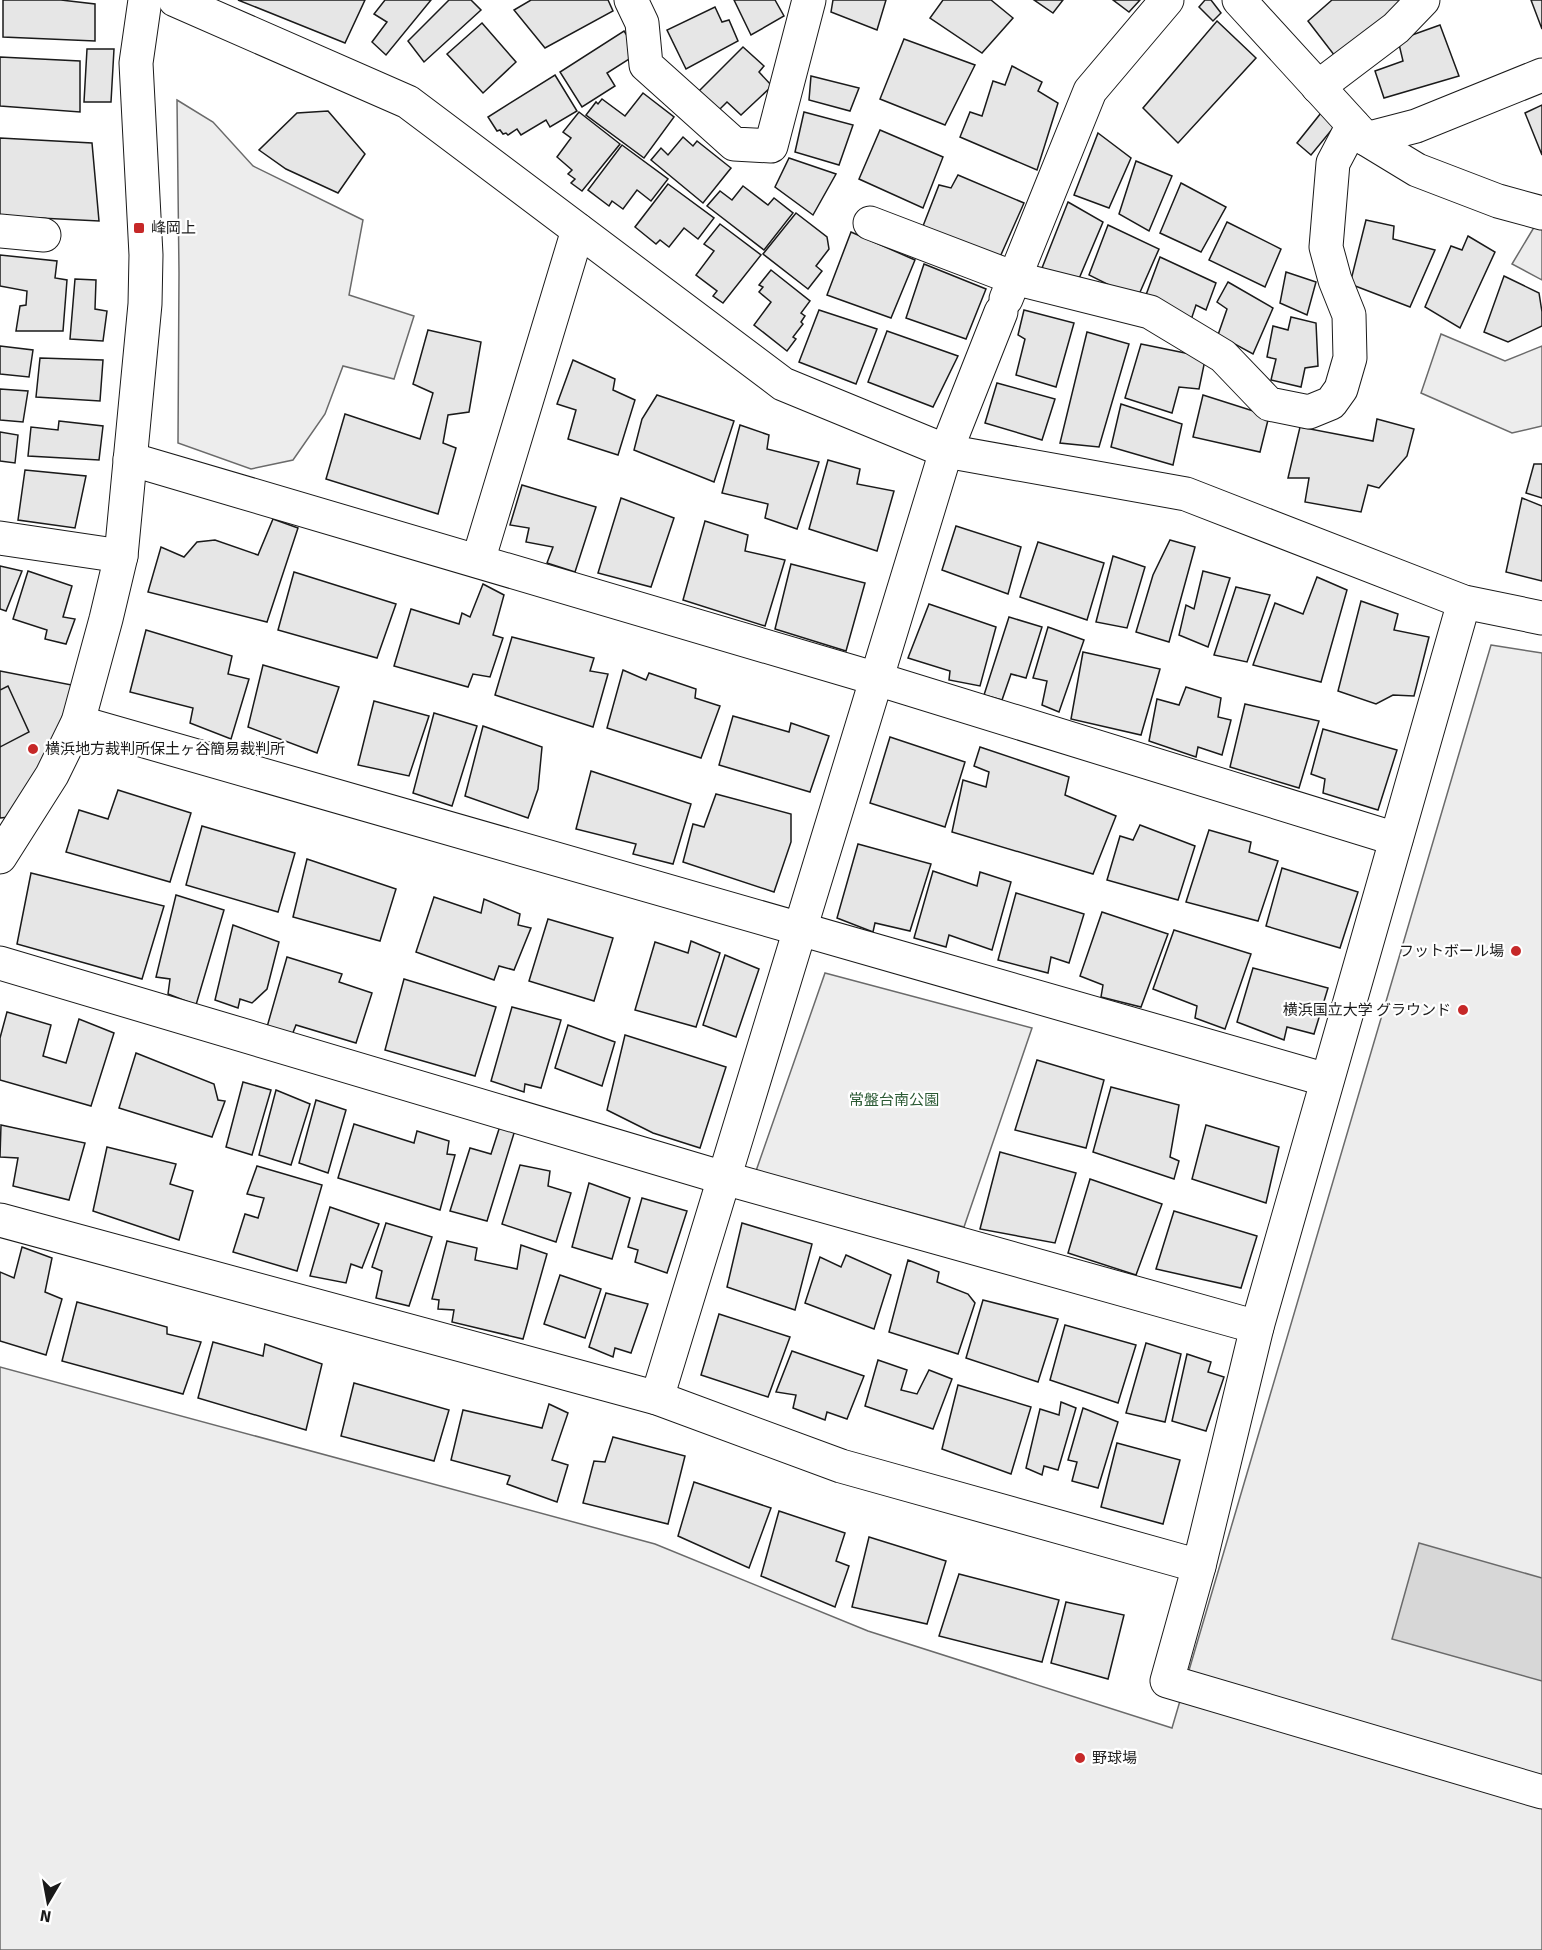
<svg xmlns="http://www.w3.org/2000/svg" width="1542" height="1950" viewBox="0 0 1542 1950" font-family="Signika,'Noto Sans JP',sans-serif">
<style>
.green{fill:#ededed;stroke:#6a6a6a;stroke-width:1.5}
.water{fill:#d7d7d7;stroke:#6a6a6a;stroke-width:1.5}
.building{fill:#e6e6e6;stroke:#1a1a1a;stroke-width:1.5}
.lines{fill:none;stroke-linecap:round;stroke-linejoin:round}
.minor-casing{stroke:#1a1a1a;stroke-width:35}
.minor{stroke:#fff;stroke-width:33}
.poi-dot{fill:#c62828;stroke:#fff;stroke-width:2}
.labels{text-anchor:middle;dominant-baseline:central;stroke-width:4.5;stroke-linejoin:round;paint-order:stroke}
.poi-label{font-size:15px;fill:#1a1a1a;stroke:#fff;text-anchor:start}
.park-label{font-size:15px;fill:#2b5a34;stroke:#fff}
</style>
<rect width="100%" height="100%" fill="#fff"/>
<g class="green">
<polygon points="177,100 213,122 253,166 363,220 349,295 414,316 394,379 343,366 325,414 293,460 251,469 178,443 179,273"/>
<polygon points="1536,224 1542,226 1542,280 1512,264"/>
<polygon points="1441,334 1505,361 1542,346 1542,426 1512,433 1421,393"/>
<polygon points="1491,645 1542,653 1542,1950 0,1950 0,1367 655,1544 868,1631 1172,1728"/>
<polygon points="825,973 1032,1028 964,1227 756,1171"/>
</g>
<polygon class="water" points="1419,1543 1542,1578 1542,1681 1392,1639"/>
<g class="building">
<polygon points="3,0 61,0 95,4 95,41 3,37"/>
<polygon points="238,0 365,0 345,43"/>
<polygon points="385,0 431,0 386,55 372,42 387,22 374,14"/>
<polygon points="449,0 471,0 481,10 424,62 408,41"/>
<polygon points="531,0 608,0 613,11 545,48 514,10"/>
<polygon points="734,0 775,0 784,16 751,35"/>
<polygon points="833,0 886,0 877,30 831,12"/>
<polygon points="943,0 991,0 1013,18 982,53 930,18"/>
<polygon points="1034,0 1063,0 1053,13"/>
<polygon points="1113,0 1140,0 1129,12"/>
<polygon points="1205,0 1211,0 1221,13 1213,21 1199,7"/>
<polygon points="1332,0 1407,0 1338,60 1308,21"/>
<polygon points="1531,0 1542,0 1542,29"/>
<polygon points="715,7 722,22 729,20 738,41 686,69 667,30"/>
<polygon points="1217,21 1256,58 1178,143 1143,108"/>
<polygon points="482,23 516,62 483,93 447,54"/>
<polygon points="1440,25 1459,76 1384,98 1375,71 1403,61 1398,40"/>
<polygon points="624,31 632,43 634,56 607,73 615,86 582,107 560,72"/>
<polygon points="904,39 975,65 945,125 880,99"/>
<polygon points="743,47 764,66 759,72 772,86 741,115 727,102 717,112 699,91"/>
<polygon points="87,49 114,49 111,102 84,102"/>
<polygon points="0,57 80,61 80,112 0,106"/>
<polygon points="1012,66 1042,82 1038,91 1058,103 1037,170 960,137 970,112 982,116 993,81 1005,85"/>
<polygon points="555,75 577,111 550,127 546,120 521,135 517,129 508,135 506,133 503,134 500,130 497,131 488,117"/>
<polygon points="811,76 859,88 850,111 809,100"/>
<polygon points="643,93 674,117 644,158 586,115 596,102 598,104 602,99 625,116"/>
<polygon points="1542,105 1542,155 1525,113"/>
<polygon points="328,111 365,154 338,193 286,169 259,150 297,113"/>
<polygon points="579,112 620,144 582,191 571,183 575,179 568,174 572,170 557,157 571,138 563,132"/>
<polygon points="804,112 853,125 839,165 795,152"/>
<polygon points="1321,113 1334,127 1311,155 1297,143"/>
<polygon points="880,130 943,157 923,208 859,179"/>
<polygon points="1098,133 1131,158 1109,208 1074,195"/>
<polygon points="683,137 693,146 697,141 731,168 703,203 651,160 661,148 668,155"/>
<polygon points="0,138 92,143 99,221 0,216"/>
<polygon points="622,145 668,179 651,201 637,190 623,209 612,201 609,206 588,190"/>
<polygon points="789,158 836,174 813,215 775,187"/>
<polygon points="1136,161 1172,176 1149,231 1119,214"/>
<polygon points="958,175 1024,203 1000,257 923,226 939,185 951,188"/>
<polygon points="1181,183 1226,207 1201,252 1160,233"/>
<polygon points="668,184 714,218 698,239 684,228 669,247 660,240 656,244 635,227"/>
<polygon points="743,186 768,205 774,198 793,213 764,250 707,206 720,191 732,200"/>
<polygon points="1068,202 1103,222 1078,281 1042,268"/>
<polygon points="796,213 827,237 829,249 816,266 822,271 808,289 763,254"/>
<polygon points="1366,220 1394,226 1393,239 1435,250 1410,307 1350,284"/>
<polygon points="1227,222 1281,249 1265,287 1209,260"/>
<polygon points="720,224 761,255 723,303 713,296 717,291 696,275 714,251 704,244"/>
<polygon points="1108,225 1159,249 1137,299 1089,275"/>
<polygon points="851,232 915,260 891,318 827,295"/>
<polygon points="1468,236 1495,252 1460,328 1425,307 1451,246 1462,250"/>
<polygon points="0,255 57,261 55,278 67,280 63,331 16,331 20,306 26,305 27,291 0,286"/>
<polygon points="1160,257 1216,283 1206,310 1196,305 1191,320 1146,295"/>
<polygon points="924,264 986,289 966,339 906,318"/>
<polygon points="771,270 810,301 801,313 805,316 801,322 803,324 793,337 796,339 787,351 754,325 771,302 759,292 763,287 759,285"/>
<polygon points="1286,272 1316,282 1307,315 1280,303"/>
<polygon points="1504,276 1539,293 1542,312 1542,326 1508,342 1484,332"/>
<polygon points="75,279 96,280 95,309 107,311 103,341 70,339"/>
<polygon points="1228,282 1273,308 1253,354 1218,335 1227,309 1217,302"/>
<polygon points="819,310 877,329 856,384 799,362"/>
<polygon points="1024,310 1074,323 1056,387 1016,375 1025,339 1018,335"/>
<polygon points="1291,317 1316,323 1318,366 1305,368 1301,387 1271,380 1276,359 1267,357 1273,326 1288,330"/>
<polygon points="428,330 481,342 469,412 448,415 443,443 456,448 438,514 326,479 345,414 420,439 433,393 413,384"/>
<polygon points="887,331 958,356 933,407 868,382"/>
<polygon points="1087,332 1129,344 1099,447 1060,443"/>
<polygon points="1141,344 1190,354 1205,360 1199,389 1179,387 1172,413 1125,398"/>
<polygon points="0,346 33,350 29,377 0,374"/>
<polygon points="40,358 103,360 100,401 36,397"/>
<polygon points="573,360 615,379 613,390 635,400 618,455 568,439 576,410 557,404"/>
<polygon points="997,383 1055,399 1042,440 985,423"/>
<polygon points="0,389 28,391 23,422 0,420"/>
<polygon points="657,395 734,421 714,482 634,450 642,419"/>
<polygon points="1203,395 1269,416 1260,452 1193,437"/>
<polygon points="1121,404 1182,424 1173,465 1111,447"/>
<polygon points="1377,419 1414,429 1407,456 1379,488 1368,485 1361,512 1305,502 1309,478 1288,478 1300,427 1373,441"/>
<polygon points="59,421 103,426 99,460 28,456 31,427 58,430"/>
<polygon points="740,425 769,435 767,449 819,462 797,529 765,518 768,504 722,493"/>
<polygon points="0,432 18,435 15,463 0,461"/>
<polygon points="828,460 860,469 857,484 894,491 877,551 809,529"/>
<polygon points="1534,464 1542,464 1542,498 1526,493"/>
<polygon points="25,470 86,476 75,528 18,520"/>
<polygon points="522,485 596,507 575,572 547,563 553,547 526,542 529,528 510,525"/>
<polygon points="621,498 674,518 651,587 598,573"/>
<polygon points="1522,498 1542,506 1542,581 1506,572"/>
<polygon points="273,519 298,528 267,622 148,592 161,547 184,557 197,542 215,540 258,555"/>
<polygon points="705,521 748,535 745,551 785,560 765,626 683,600"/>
<polygon points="956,526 1021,547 1008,594 942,570"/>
<polygon points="1170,540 1195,547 1169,642 1136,632 1153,575"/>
<polygon points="1038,542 1104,563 1087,620 1020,597"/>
<polygon points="1113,556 1145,567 1127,628 1096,622"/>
<polygon points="791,564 865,583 846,651 775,629"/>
<polygon points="0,566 22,571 6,611 0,609"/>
<polygon points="28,571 72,586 63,617 75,619 66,644 45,639 47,630 13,619"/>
<polygon points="1203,571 1230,578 1208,647 1179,635 1186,605 1194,609"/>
<polygon points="294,572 396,604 377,658 278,630"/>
<polygon points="1317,577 1347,590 1321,682 1253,665 1275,603 1303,614"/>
<polygon points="483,584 504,595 493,635 503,638 490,677 473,674 468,687 394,666 411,609 459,624 462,613 470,617"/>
<polygon points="1236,587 1270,595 1247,662 1214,655"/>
<polygon points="1361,601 1398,614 1394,630 1429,637 1414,696 1393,695 1376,704 1338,691"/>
<polygon points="929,604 996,627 980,686 949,680 950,671 908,658"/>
<polygon points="1009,617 1042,627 1026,678 1011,674 1002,700 984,695"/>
<polygon points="1048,627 1084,640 1059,712 1042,705 1047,681 1033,678"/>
<polygon points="146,630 232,656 228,674 249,679 231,739 190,723 193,708 130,692"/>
<polygon points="512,637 594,658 590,671 608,674 593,727 495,695"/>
<polygon points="1083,652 1160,669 1141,735 1071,719"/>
<polygon points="263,665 339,687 317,753 248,727"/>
<polygon points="623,670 646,680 649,673 696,689 695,698 720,706 701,758 607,728"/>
<polygon points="0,671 87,688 28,815 0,818"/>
<polygon points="8,686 29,732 0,747 0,690"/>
<polygon points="1186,687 1221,698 1218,717 1231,720 1222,755 1198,747 1196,757 1149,741 1157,699 1179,705"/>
<polygon points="374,701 429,716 409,776 358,765"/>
<polygon points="1245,704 1319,721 1299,788 1230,767"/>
<polygon points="434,713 477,726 452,806 413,793"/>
<polygon points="733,716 789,732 791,723 829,736 810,792 719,765"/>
<polygon points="483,726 542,747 538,789 528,818 465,796"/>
<polygon points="1323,729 1397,750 1378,810 1323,793 1325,779 1311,774"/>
<polygon points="890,737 965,762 945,827 870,803"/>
<polygon points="980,747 1069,777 1065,795 1116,816 1093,874 952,832 963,780 986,787 989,772 974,766"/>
<polygon points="591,771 691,804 673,864 633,854 636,844 576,829"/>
<polygon points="118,790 191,813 170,882 66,852 79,810 108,819"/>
<polygon points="716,794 791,814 791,842 774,892 683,862 693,824 704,827"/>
<polygon points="1140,825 1195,846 1178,900 1107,880 1120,836 1133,840"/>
<polygon points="202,826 295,853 278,912 186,885"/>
<polygon points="1209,830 1251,842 1249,852 1278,861 1258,921 1186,902"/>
<polygon points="858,844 931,864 910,931 875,923 873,932 837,918"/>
<polygon points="307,859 396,889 380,941 293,917"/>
<polygon points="1282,868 1358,892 1340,948 1266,926"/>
<polygon points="933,871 977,886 980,872 1011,882 992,950 949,935 946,947 914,938"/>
<polygon points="31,873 164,906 142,979 17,944"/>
<polygon points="1016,893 1084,914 1069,963 1051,957 1048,973 998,960"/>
<polygon points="176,895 224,910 196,1005 168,994 170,979 156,977"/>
<polygon points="434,897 481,913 484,899 520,914 518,925 531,928 514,970 499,966 494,980 416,952"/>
<polygon points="1102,912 1168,934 1141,1007 1101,997 1103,985 1080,976"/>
<polygon points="548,919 613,938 594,1001 529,981"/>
<polygon points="233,925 279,942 267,989 252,1003 240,999 238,1008 215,1000"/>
<polygon points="1174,930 1251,954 1225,1029 1195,1018 1197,1006 1153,989"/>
<polygon points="691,941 720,953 696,1027 635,1010 655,942 688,953"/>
<polygon points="725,955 759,969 736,1037 703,1025"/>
<polygon points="287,957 342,974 339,982 372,993 356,1043 296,1025 292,1035 267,1027"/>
<polygon points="1253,968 1328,988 1314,1034 1287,1027 1284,1040 1237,1022"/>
<polygon points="404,979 496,1007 475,1076 385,1050"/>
<polygon points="512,1007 561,1020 541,1088 525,1084 524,1092 491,1081"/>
<polygon points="7,1012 51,1025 43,1056 66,1063 79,1019 114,1033 91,1106 0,1080 0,1038"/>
<polygon points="568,1025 615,1042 602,1086 555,1068"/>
<polygon points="625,1035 726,1067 700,1148 653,1133 607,1110"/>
<polygon points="136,1053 214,1084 218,1100 225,1101 212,1137 119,1108"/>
<polygon points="1037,1060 1104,1080 1086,1148 1015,1130"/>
<polygon points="243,1082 271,1090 252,1155 226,1147"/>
<polygon points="1111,1087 1179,1105 1170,1157 1179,1161 1174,1179 1093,1152"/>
<polygon points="276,1090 310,1104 291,1165 259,1155"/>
<polygon points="316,1100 346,1110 328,1173 299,1163"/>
<polygon points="354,1124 414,1143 417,1131 449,1141 447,1154 455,1155 440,1210 338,1178"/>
<polygon points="1,1125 85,1143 69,1200 13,1186 18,1158 0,1157"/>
<polygon points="1206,1125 1279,1147 1266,1203 1192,1179"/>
<polygon points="500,1126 515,1130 487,1221 450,1211 470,1148 491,1154"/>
<polygon points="107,1147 176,1164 170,1184 193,1191 179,1240 93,1211"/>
<polygon points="1000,1152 1076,1173 1055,1243 980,1229"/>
<polygon points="520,1165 550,1171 548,1186 571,1193 556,1242 502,1224"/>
<polygon points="257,1166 322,1185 297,1271 233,1252 245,1214 258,1218 264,1198 247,1194"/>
<polygon points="1090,1179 1162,1204 1136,1275 1068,1253"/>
<polygon points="589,1183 630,1198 612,1259 572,1247"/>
<polygon points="642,1198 687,1211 667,1273 635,1262 638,1250 628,1247"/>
<polygon points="330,1207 379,1224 362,1268 351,1264 346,1283 310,1276"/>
<polygon points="1174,1211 1257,1236 1241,1288 1156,1269"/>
<polygon points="386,1223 432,1237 409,1306 376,1298 382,1271 372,1267"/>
<polygon points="742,1223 812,1244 795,1310 727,1287"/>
<polygon points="447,1241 477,1248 475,1260 517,1269 521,1245 547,1254 523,1339 452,1322 454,1310 438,1309 439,1300 432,1299"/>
<polygon points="22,1247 52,1258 45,1292 62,1299 46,1355 0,1341 0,1272 14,1278"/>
<polygon points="846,1255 891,1275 874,1329 805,1303 820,1257 841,1267"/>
<polygon points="908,1260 939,1272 937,1282 968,1294 975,1303 958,1354 889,1332"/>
<polygon points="560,1275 601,1289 585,1338 544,1324"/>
<polygon points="606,1293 648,1304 631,1353 615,1348 613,1357 589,1347"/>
<polygon points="983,1300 1058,1319 1038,1382 966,1358"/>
<polygon points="77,1302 167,1327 167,1334 201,1342 183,1394 62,1361"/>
<polygon points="719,1314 790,1337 768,1397 701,1375"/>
<polygon points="1065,1325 1136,1345 1118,1403 1050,1380"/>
<polygon points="213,1342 263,1356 265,1344 322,1364 306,1430 198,1398"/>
<polygon points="1146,1343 1181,1354 1165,1422 1126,1413"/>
<polygon points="792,1351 864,1376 847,1419 827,1412 825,1420 793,1408 796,1395 776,1392"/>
<polygon points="1187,1354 1211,1362 1208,1372 1224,1377 1206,1431 1172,1421"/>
<polygon points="878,1360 907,1370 901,1390 917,1394 929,1370 952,1379 933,1429 865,1406"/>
<polygon points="354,1383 449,1410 434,1461 341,1436"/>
<polygon points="958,1385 1031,1407 1011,1474 942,1449"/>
<polygon points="1061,1402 1076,1408 1058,1470 1044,1466 1042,1475 1026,1468 1040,1409 1059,1415"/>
<polygon points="549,1404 568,1413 552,1460 568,1465 557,1502 507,1484 510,1476 451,1460 463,1410 542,1428"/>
<polygon points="1083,1408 1118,1422 1098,1488 1072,1481 1077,1462 1068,1460"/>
<polygon points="613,1437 685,1456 668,1524 583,1503 594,1461 605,1462"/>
<polygon points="1117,1443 1180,1460 1163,1524 1101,1507"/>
<polygon points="694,1482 771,1508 749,1568 678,1536"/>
<polygon points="779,1511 845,1533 836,1561 849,1566 835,1607 761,1576"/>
<polygon points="869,1537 946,1561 927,1624 852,1607"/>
<polygon points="959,1574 1059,1600 1042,1662 939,1636"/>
<polygon points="1066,1602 1124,1615 1108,1679 1051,1663"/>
</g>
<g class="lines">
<defs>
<g id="minor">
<polyline points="175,0 408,102 783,384 946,451 1186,494 1464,602 1542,618"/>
<polyline points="631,0 642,23 646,65 734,144 771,146 809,0"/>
<polyline points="1239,0 1366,139 1417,170 1498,201 1542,213"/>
<polyline points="1318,87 1396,28 1423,0"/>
<polyline points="1366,139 1416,126 1542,75"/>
<polyline points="870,223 1014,278 1150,312 1223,356 1269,404 1309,412 1331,403 1341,389 1350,358 1349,315 1335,280 1326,247 1333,163 1353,125"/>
<polyline points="0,231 44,235"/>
<polyline points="1006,299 1090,91 1167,0"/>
<polyline points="130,459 877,679 1396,839"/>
<polyline points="0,538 121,556"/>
<polyline points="478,561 578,230"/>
<polyline points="78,722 1327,1080"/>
<polyline points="0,857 52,775 78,722 106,619 121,556 145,304 146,255 136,63 145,0"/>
<polyline points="0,963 724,1178 1257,1327"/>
<polyline points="0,1220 657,1398 841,1466 1199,1566 1257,1327 1464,602"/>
<polyline points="657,1398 946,451 1001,312"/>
<polyline points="1199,1566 1167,1681 1542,1792"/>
</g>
</defs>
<use href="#minor" class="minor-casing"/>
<use href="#minor" class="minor"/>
</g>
<g class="poi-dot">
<rect x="133" y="222" width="12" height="12" rx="3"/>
<circle cx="33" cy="749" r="6"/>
<circle cx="1516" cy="951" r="6"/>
<circle cx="1463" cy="1010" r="6"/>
<circle cx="1080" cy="1758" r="6"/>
</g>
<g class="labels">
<g class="poi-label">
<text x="151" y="228">峰岡上</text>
<text x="45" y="749">横浜地方裁判所保土ヶ谷簡易裁判所</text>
<text x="1504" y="951" text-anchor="end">フットボール場</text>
<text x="1451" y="1010" text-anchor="end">横浜国立大学 グラウンド</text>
<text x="1092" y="1758">野球場</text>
</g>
<g class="park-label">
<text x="894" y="1100">常盤台南公園</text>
</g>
</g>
<g transform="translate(48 1902) rotate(190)" stroke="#ffffff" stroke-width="4.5" paint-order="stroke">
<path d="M0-4.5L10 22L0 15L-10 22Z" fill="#1a1a1a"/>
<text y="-9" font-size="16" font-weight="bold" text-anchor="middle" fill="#1a1a1a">N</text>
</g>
</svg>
